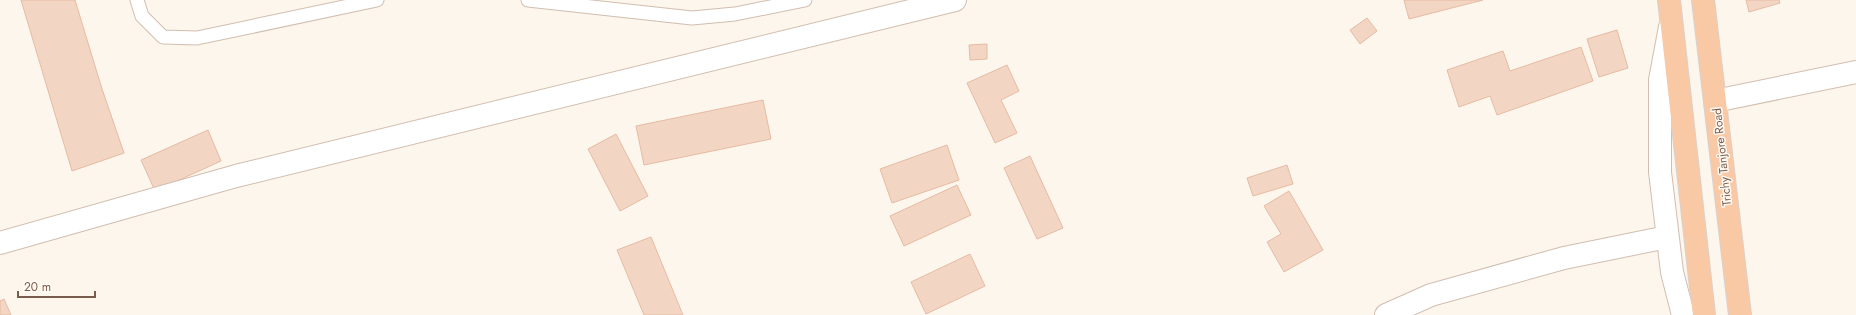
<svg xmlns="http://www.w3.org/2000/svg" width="1856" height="315" viewBox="0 0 1856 315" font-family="Jost,sans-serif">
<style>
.building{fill:#f3d5c3;stroke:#e6bba3}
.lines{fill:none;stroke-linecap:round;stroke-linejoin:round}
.service-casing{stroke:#d1beb0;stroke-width:15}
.minor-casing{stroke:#d1beb0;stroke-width:24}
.trunk-casing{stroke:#dad1cd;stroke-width:24}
.service{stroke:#fff;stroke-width:13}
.minor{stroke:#fff;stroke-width:22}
.trunk{stroke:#f9c8a4;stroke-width:22}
.labels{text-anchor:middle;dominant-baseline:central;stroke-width:3;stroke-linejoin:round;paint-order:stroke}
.street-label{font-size:12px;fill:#7a5c4d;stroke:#fffaf3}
</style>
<rect width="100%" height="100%" fill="#fdf6ec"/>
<g class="building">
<polygon points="21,0 75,0 102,89 124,153 72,171"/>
<polygon points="1404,0 1483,0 1409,19"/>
<polygon points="1746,0 1779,0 1780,3 1749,12"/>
<polygon points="1367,18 1377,31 1360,44 1350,30"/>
<polygon points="1617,30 1628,68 1599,77 1587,39"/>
<polygon points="987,44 987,59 970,60 969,45"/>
<polygon points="1581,47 1593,81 1497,115 1490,96 1459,107 1447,70 1503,51 1510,71"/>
<polygon points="1007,65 1019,91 1001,100 1017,133 995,143 967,83"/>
<polygon points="763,100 771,139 644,165 636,126"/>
<polygon points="208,130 221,161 155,191 141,160"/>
<polygon points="616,134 648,196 620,211 588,149"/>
<polygon points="947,145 959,180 892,203 880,169"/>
<polygon points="1030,156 1063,228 1037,239 1004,168"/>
<polygon points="1287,165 1293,184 1253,196 1247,178"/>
<polygon points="957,185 971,215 904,246 890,216"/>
<polygon points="1289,191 1323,250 1284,272 1267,242 1281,234 1264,206"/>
<polygon points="651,237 683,315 644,315 617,250"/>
<polygon points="970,254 985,286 926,314 911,282"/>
<polygon points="4,299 11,315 0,315 0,301"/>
</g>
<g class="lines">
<defs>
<g id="service">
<polyline points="137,0 142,16 163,37 197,38 377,0"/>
<polyline points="528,0 692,18 735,14 805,0"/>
</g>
<g id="minor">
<polyline points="1670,27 1660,80 1660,172 1672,272 1683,315"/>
<polyline points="1715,101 1856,72"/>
<polyline points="0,243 236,176 955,0"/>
<polyline points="1386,315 1431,295 1564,258 1667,237"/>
</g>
<g id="trunk">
<polyline points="1669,0 1704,315"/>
<polyline points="1703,0 1740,315"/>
</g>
</defs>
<use href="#service" class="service-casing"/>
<use href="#minor" class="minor-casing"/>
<use href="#trunk" class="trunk-casing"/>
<use href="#service" class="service"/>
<use href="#minor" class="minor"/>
<use href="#trunk" class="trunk"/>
</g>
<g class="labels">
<g class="street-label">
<text transform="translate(1722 157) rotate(-96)">Trichy Tanjore Road</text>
</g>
</g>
<path d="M18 291v6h77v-6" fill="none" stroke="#7a5c4d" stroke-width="2"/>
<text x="24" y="291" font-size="12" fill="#7a5c4d" stroke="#fffaf3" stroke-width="3" paint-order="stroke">20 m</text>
</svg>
